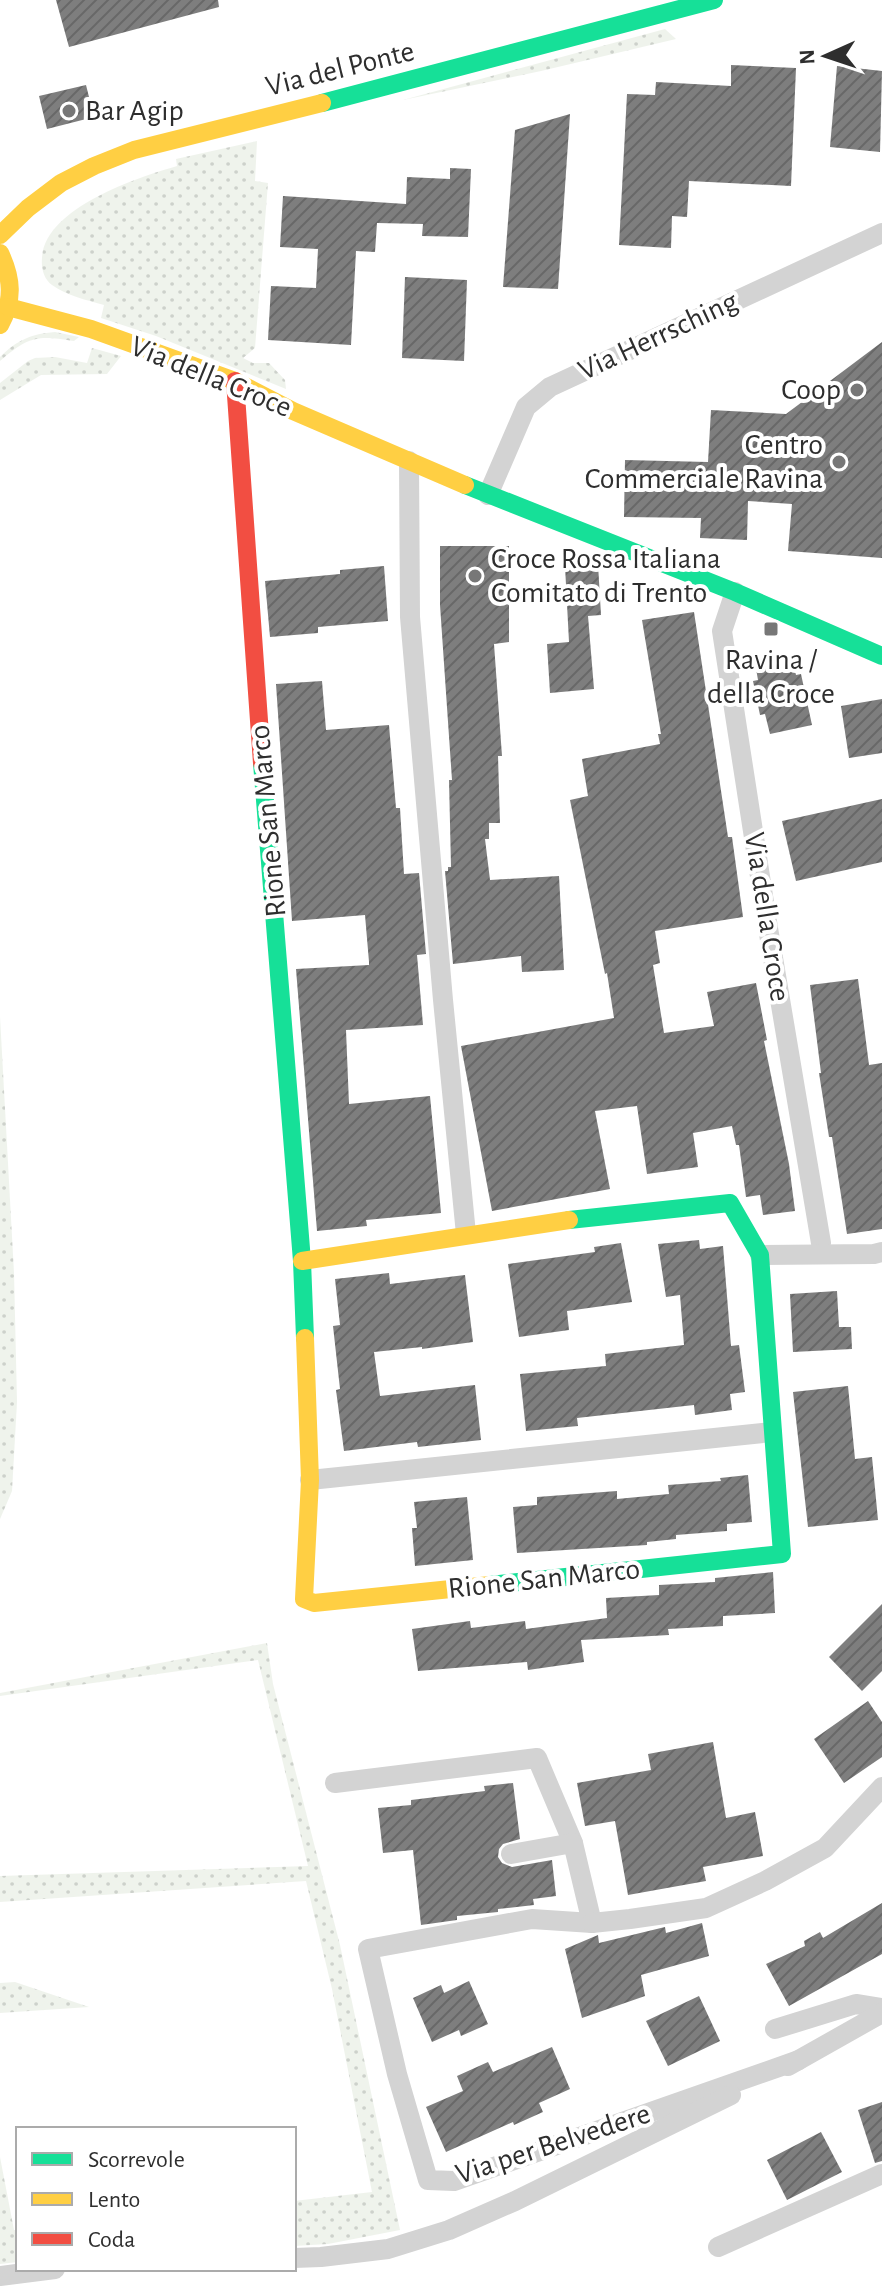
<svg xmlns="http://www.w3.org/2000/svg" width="882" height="2287" viewBox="0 0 882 2287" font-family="'Alegreya Sans',sans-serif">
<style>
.grass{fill:url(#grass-dots)}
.building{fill:url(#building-hatch)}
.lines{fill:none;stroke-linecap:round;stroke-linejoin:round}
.street{stroke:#d3d3d3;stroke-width:20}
.fast{stroke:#16e098;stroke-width:18}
.slow{stroke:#ffcf43;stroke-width:18}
.jam{stroke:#f24e42;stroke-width:18}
.poi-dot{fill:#777;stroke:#fff;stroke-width:3}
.labels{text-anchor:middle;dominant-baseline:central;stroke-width:8;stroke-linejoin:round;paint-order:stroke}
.street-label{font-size:30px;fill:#2e2e2e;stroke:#fff}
.poi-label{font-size:30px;fill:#2e2e2e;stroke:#fff;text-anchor:start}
</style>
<defs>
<pattern id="grass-dots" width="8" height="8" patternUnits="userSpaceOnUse" patternTransform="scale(2)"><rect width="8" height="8" fill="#eff3ec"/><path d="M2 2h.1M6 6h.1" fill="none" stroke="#cdd1cb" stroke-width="1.8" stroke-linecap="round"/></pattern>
<pattern id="building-hatch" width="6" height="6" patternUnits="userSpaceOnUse" patternTransform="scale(2)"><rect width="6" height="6" fill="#7e7e7e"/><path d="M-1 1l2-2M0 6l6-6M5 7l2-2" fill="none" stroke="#686868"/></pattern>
</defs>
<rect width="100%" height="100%" fill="#fff"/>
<g class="grass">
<polygon points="665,29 676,39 541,71 403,100"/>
<path d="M 257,141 L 255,181 L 268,183 L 255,348 L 243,358 L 253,363 L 269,363 L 285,380 L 286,389 L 156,336 L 101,318 L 104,305 C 87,300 67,296 52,285 C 44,279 41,269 42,258 C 45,208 136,178 177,166 L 176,159 Z"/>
<path d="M 55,332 L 79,337 L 74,341 C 37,335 29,336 0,361 L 0,357 C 17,340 31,334 55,332 Z"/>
<polygon points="92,348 121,356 107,374 41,375 0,400 0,383 28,361 35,358 55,357 87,363"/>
<polygon points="0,1017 14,1273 17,1402 12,1491 0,1519"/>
<polygon points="267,1643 273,1684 340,1945 400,2230 328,2244 294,2246 294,2201 372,2192 332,1989 306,1881 0,1902 0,1876 308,1866 258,1660 0,1696 0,1693"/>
<polygon points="15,1982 89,2007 0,2013 0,1983"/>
<polygon points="0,2157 14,2230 18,2230 18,2262 0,2264"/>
</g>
<g class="building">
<polygon points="56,0 218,0 219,7 69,47"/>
<polygon points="731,65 796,68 791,186 689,181 687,217 672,216 671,248 619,245 627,94 655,95 656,82 731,86"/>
<polygon points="837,66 882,71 880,152 830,147"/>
<polygon points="86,85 94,117 47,129 39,96"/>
<polygon points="570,114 558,289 503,287 515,130"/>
<polygon points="450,168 471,169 468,237 422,236 423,224 377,223 375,252 356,251 351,345 268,340 271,286 316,288 318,249 280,247 283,196 406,204 407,177 450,179"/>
<polygon points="405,277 467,280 464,361 402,358"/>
<polygon points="882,342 882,558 788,551 792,504 748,501 747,540 700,538 701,518 624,517 625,460 708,462 711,410 786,414"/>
<polygon points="440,546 509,546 509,642 494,644 502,756 498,756 500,823 489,823 489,839 485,839 490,880 559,876 564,970 522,972 521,956 453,964 445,871 448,871 448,867 451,867 449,780 452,780 440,605"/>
<polygon points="598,564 601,615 588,616 594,689 550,693 547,644 569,642 565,566"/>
<polygon points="384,566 388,621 318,627 318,633 270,637 265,581 340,574 340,570"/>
<polygon points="694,612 728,837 732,837 743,917 655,931 660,963 653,965 664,1033 714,1026 707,992 756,983 767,1040 764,1041 789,1164 795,1211 763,1215 760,1195 746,1197 739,1145 736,1145 732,1126 693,1133 698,1167 647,1174 637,1106 595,1111 610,1189 492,1211 461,1046 614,1018 607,973 605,974 570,800 588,796 582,759 660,744 658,734 661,734 642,620"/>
<polygon points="791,655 796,675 801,674 812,725 770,734 765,714 760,715 753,681 758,680 755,663"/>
<polygon points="322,681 326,730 389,725 396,808 400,808 404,874 419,873 426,954 417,955 423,1025 346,1030 349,1104 430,1096 441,1213 366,1220 367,1226 317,1231 296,969 369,965 369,962 365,915 292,921 276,684"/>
<polygon points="882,699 882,753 849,758 841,706"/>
<polygon points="882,799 882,862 796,881 782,821"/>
<polygon points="858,979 869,1065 882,1063 882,1229 847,1234 832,1137 829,1137 819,1073 821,1073 810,985"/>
<polygon points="699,1240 700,1249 723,1246 731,1346 739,1345 745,1392 730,1394 732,1410 695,1415 694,1405 577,1418 578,1426 526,1431 520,1374 606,1366 605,1354 684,1345 680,1295 666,1297 658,1244"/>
<polygon points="621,1243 632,1302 567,1311 569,1330 519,1337 508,1264 595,1252 594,1247"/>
<polygon points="389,1273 390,1284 465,1275 473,1342 422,1349 422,1347 374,1352 380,1396 475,1385 481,1440 418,1447 417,1442 344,1451 336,1390 340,1389 333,1326 340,1325 335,1279"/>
<polygon points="837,1291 839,1327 851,1327 852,1349 793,1352 790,1294"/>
<polygon points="848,1386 855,1459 872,1457 878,1520 808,1527 793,1392"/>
<polygon points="748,1475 752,1522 727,1524 727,1531 676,1535 676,1539 647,1542 647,1545 517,1553 513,1507 537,1505 537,1497 617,1491 617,1499 669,1494 668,1485 721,1481 720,1478"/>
<polygon points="467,1497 473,1560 415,1566 412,1528 417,1528 414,1502"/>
<polygon points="773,1572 775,1613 723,1616 723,1626 668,1629 669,1635 581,1640 584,1662 528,1670 527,1662 418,1671 412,1629 470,1621 471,1628 525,1621 526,1629 607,1618 606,1598 659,1595 659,1585 715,1582 715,1578"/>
<polygon points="882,1604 882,1671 862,1691 829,1657"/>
<polygon points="868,1701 882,1722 882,1757 844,1783 814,1739"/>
<polygon points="713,1742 726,1818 755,1812 763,1856 703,1867 706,1881 628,1895 615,1821 585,1826 577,1783 651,1770 648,1754"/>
<polygon points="513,1783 520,1839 503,1844 499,1849 498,1857 502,1863 512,1867 552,1860 556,1896 533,1899 534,1905 498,1909 498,1912 457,1916 457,1920 421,1925 413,1850 383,1853 378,1808 411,1805 411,1800 485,1791 484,1786"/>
<polygon points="882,1903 882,1954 789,2006 766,1964 805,1946 804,1941 820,1932 823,1938"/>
<polygon points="702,1923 709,1956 641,1975 645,1996 582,2018 565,1949 598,1935 599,1943 665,1927 666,1933"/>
<polygon points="469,1981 488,2024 461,2036 459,2030 432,2042 413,1998 441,1985 444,1993"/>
<polygon points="699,1996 720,2041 668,2066 646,2021"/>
<polygon points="552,2047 570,2089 539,2103 543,2112 514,2125 513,2122 446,2152 426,2107 463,2091 457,2076 488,2062 493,2072"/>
<polygon points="882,2102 882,2161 875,2163 858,2110"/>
<polygon points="821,2132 842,2172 787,2200 767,2160"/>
</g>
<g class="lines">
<g class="street">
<polyline points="409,461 410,617 443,1000 466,1234"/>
<polyline points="488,495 526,407 550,387 882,233"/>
<polyline points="735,592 722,631 768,928 821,1243"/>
<polyline points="760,1255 874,1254 882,1252"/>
<polyline points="310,1480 772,1432"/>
<polyline points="335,1783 537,1758 573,1843"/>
<polyline points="511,1854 573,1843 592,1923 532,1919 368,1949 397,2074 428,2180 454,2181 799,2060"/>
<polyline points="592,1923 630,1919 706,1908 765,1881 825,1848 882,1787"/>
<polyline points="775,2029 856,2004 882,2008"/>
<polyline points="788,2066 882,2013"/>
<polyline points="718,2247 882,2174"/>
<polyline points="294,2258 321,2257 388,2249 449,2230 515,2201 731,2095"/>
<polyline points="0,2276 55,2269"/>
</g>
<g class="fast">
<polyline points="322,103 714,0"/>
<polyline points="465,485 735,592 882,656"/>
<polyline points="262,763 302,1261 305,1338"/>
<polyline points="490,1585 782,1554 760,1255 730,1203 569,1220"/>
</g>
<g class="slow">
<polyline points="0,235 28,208 61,183 94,166 134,150 322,103"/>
<path d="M 0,253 C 12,278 14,300 0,325"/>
<polyline points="8,307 91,329 235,381 293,411 465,485"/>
<polyline points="302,1261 569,1220"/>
<polyline points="305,1338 310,1480 304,1599 314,1603 490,1585"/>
</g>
<polyline class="jam" points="235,381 262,763"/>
</g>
<g class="poi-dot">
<circle cx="69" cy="111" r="8"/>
<circle cx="857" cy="390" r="8"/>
<circle cx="839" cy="462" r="8"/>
<circle cx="475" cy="576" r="8"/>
<rect x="763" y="621" width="16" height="16" rx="4"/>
</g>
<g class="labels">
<g class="street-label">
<text transform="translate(340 69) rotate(-14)">Via del Ponte</text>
<text transform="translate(658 336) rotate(-25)">Via Herrsching</text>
<text transform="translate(211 377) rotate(22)">Via della Croce</text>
<text transform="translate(268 821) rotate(-95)">Rione San Marco</text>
<text transform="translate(767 917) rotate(81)">Via della Croce</text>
<text transform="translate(544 1579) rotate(-6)">Rione San Marco</text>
<text transform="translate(553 2144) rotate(-18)">Via per Belvedere</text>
</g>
<g class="poi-label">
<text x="85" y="111">Bar Agip</text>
<text x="841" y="390" text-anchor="end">Coop</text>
<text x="823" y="445" text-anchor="end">Centro<tspan x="823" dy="34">Commerciale Ravina</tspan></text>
<text x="491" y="559">Croce Rossa Italiana<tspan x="491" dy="34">Comitato di Trento</tspan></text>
<text x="771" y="660" text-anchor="middle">Ravina /<tspan x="771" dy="34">della Croce</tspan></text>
</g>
</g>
<rect x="16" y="2127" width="280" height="144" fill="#ffffff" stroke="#ababab" stroke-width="2"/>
<rect x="32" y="2153" width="40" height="12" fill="#16e098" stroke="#ababab" stroke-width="2"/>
<text x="88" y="2167" font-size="24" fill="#2e2e2e">Scorrevole</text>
<rect x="32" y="2193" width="40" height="12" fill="#ffcf43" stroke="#ababab" stroke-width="2"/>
<text x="88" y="2207" font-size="24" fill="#2e2e2e">Lento</text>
<rect x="32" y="2233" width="40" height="12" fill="#f24e42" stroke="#ababab" stroke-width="2"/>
<text x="88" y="2247" font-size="24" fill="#2e2e2e">Coda</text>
<g transform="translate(826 56) rotate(267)" stroke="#ffffff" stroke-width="6" paint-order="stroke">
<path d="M0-6L14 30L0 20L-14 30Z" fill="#2e2e2e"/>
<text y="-12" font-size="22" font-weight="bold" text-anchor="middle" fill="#2e2e2e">N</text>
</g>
</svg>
